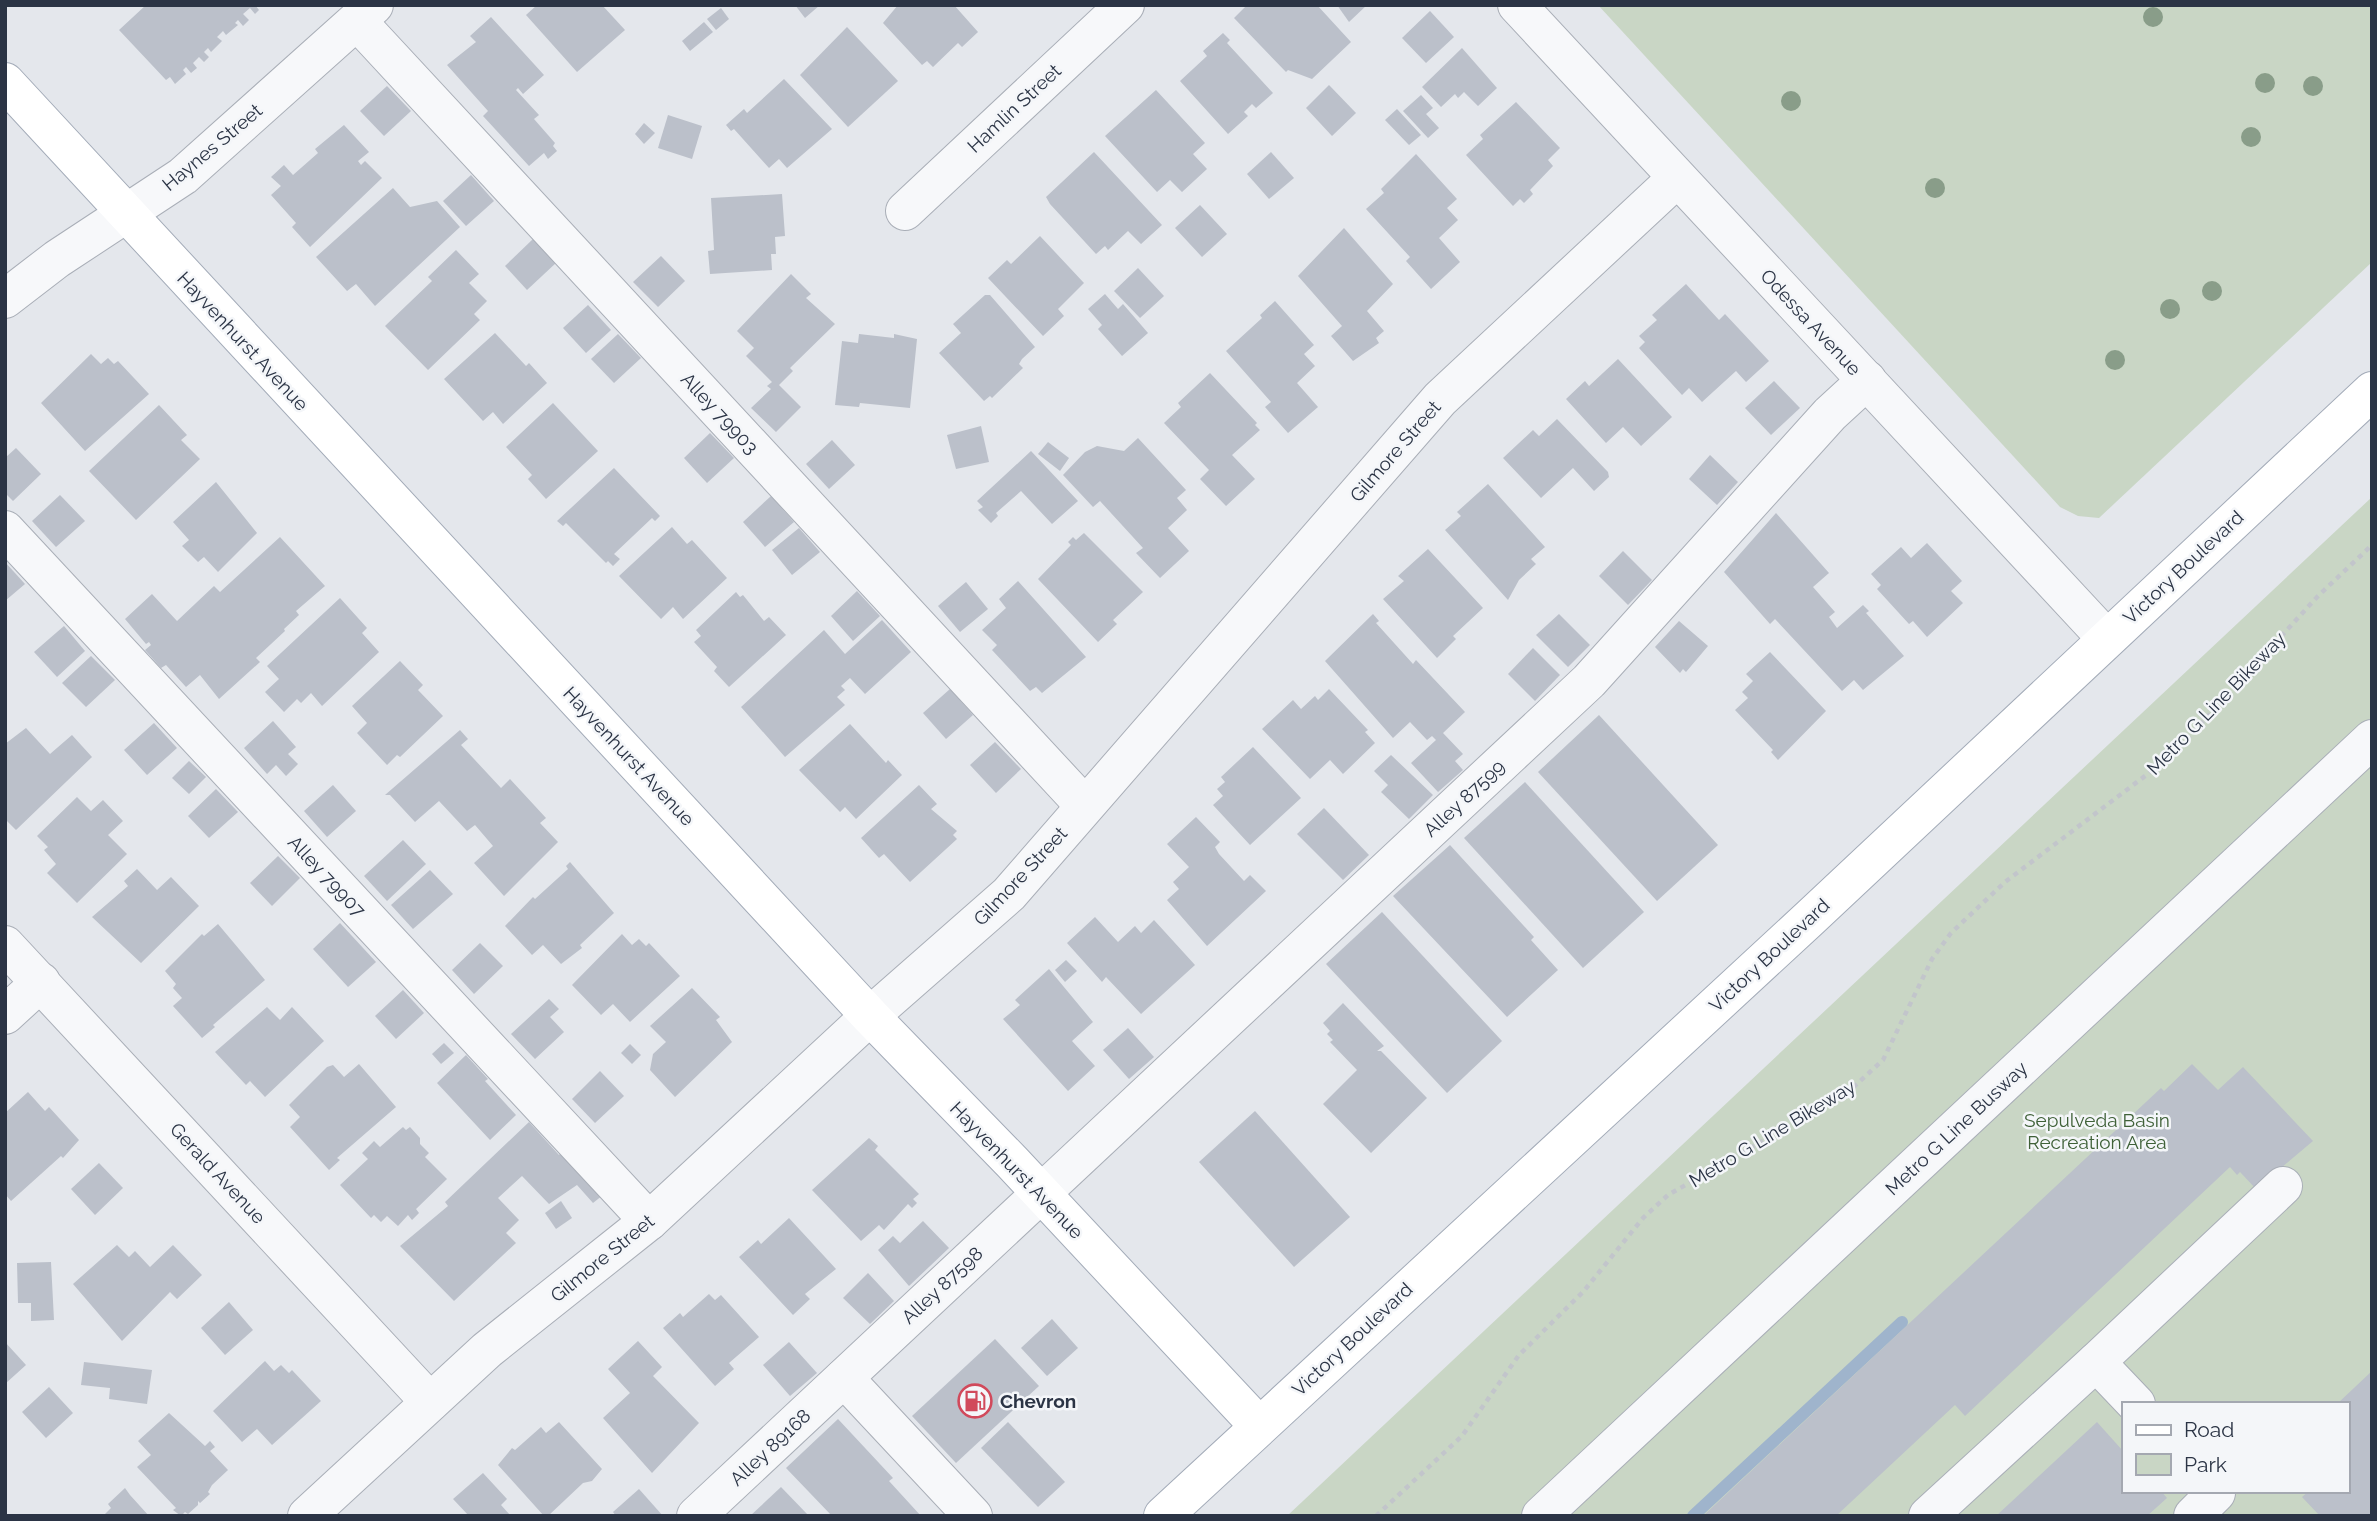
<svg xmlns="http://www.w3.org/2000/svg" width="2377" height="1521" viewBox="0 0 2377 1521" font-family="Raleway,sans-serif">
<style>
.green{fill:#c9d6c5;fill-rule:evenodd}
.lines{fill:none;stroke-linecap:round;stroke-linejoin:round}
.stream{stroke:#9fb4cc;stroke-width:12}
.building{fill:#bbc0ca}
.minor-casing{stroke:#a9aeb7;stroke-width:40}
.major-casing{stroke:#a3abb8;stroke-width:40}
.path{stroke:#c2c5cb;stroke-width:4.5;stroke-dasharray:5 5;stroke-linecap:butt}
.minor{stroke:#f7f8fa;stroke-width:38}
.major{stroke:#fff;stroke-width:38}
.tree{fill:#899d89}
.labels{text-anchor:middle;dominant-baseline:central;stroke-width:5;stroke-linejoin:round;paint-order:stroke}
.street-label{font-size:19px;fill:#2b3445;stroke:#f4f6f9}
.park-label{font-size:19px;fill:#3f6138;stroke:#f4f6f9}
.poi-label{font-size:19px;font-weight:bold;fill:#2b3445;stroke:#f4f6f9;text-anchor:start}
</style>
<rect width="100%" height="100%" fill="#e4e7ec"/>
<g class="green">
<polygon points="1598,5 2372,5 2372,262 2099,518 2078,516 2060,507"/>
<path d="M 2372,497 L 2372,1516 L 1287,1516 ZM 2123,1404 L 2347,1404 L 2347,1491 L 2123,1491 Z"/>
</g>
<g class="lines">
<polyline class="stream" points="1693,1516 1902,1322"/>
</g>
<g class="building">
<polygon points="146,5 255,5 259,10 255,14 250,8 243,14 249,20 243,26 238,20 235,23 238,25 226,35 223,31 217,37 222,41 211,52 208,48 204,52 209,57 204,62 199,57 193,63 197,68 191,73 186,67 183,70 186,74 175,84 170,77 166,80 119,30"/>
<polygon points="537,5 602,5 625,30 577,72 526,15"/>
<polygon points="795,5 820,5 805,18"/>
<polygon points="898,5 954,5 978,32 962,47 958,43 933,67 927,61 922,65 883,23"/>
<polygon points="1247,5 1317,5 1351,42 1312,79 1288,70 1286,72 1234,18"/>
<polygon points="1337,5 1367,5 1349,22"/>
<polygon points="721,8 729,19 716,30 707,19"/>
<polygon points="1430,11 1454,37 1426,63 1402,38"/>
<polygon points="491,17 544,75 523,94 518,88 516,90 539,115 534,119 555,143 553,146 557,151 548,159 544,153 529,166 483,116 488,111 447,65 476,42 470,36"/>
<polygon points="704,22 713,32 690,51 682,41"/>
<polygon points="847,27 898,81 848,127 800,75"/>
<polygon points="1223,33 1230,40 1227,43 1273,93 1256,108 1252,104 1244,112 1248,116 1228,134 1180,81 1207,56 1203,51"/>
<polygon points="1462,48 1497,88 1478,106 1464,92 1458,98 1455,94 1441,107 1422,87"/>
<polygon points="784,79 832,129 787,168 779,159 769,168 734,129 731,131 726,125 744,109 747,113"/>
<polygon points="1329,85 1356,113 1332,136 1306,108"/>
<polygon points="387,86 411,111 384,136 360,111"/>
<polygon points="1156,90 1205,143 1193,154 1207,169 1182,192 1170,180 1157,192 1105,136"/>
<polygon points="1421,95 1433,108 1426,114 1439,128 1428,138 1403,111"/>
<polygon points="1516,102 1560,148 1548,160 1553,166 1530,190 1533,194 1524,203 1520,199 1513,206 1466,155 1483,139 1480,135"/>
<polygon points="1397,109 1421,135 1409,145 1385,120"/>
<polygon points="668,115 702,126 692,159 658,148"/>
<polygon points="644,123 655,133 644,144 635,134"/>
<polygon points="344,125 369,152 358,161 361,165 365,161 382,178 310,247 292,227 296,223 271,195 281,186 271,177 284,165 293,175 318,153 315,149"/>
<polygon points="1094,152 1162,225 1141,244 1128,231 1108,250 1105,246 1096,254 1050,204 1046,197"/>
<polygon points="1271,152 1294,178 1269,199 1247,174"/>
<polygon points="1416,154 1457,199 1447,208 1458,220 1439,238 1460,262 1431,289 1406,261 1410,257 1366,209 1384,193 1381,189"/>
<polygon points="471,175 494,201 466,226 443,201"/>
<polygon points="393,188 410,207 437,201 460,227 375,306 356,284 347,291 316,257"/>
<polygon points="782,194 785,236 775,237 776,254 771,254 772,270 710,274 708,251 714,250 711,198"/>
<polygon points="1200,205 1227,234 1202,257 1175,228"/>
<polygon points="1344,228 1393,284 1367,311 1384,331 1376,338 1379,343 1353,361 1331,336 1342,326 1298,276"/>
<polygon points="1040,236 1084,283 1058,309 1064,316 1043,336 988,278 1007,260 1011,264"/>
<polygon points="534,238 557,262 527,290 505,266"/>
<polygon points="456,250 479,274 469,283 487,301 474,314 480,320 428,370 385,326 432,281 428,277"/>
<polygon points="661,256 685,281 658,307 633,282"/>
<polygon points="1138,268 1164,296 1140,318 1114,291"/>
<polygon points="791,274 811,294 806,298 835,324 790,368 793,371 779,385 801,407 776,432 751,408 771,389 767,386 772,382 746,356 754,348 737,331"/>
<polygon points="1686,284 1719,320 1725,314 1769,361 1746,382 1736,371 1702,402 1689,388 1682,395 1639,348 1645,342 1639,336 1657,320 1652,315"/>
<polygon points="1105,294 1118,309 1123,304 1148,333 1122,356 1098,329 1102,325 1088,309"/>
<polygon points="985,295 990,295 1035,347 1022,359 1019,364 1023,368 992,398 990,396 984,401 939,353 961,333 953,324"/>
<polygon points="1275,301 1314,345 1304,354 1315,366 1297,383 1318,407 1288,433 1265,407 1271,402 1226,351 1262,318 1260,315"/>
<polygon points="588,305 611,330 586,353 563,328"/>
<polygon points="495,333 526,366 529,363 547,383 503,424 493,412 483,421 444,379"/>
<polygon points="618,334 641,358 614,383 591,359"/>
<polygon points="859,334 894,338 894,334 917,339 910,408 860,403 859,407 835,405 842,341 858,343"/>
<polygon points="91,354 101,364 108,358 114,364 118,361 149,394 85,451 41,403"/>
<polygon points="1618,359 1672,417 1641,446 1623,427 1606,443 1566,399 1585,381 1589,386"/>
<polygon points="1210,373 1257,423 1255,425 1260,430 1232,455 1255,479 1226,506 1200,479 1209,470 1164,423 1181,407 1178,403"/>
<polygon points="1774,381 1800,408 1771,435 1745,408"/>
<polygon points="553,403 598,451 546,499 528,479 532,475 506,447"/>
<polygon points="159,405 187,435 181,440 200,459 136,520 89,471"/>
<polygon points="1557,419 1608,472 1609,477 1594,491 1573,468 1541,498 1503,458 1533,430 1539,436"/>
<polygon points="981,426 989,462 956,469 947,435"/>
<polygon points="710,433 734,458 707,483 684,458"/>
<polygon points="1138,438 1186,490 1177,498 1187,510 1168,528 1189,551 1160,578 1136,553 1143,548 1100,501 1093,507 1063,475 1085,452 1097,446 1124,451"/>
<polygon points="832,440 855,465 829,489 806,464"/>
<polygon points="1048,442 1069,458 1060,471 1038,454"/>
<polygon points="16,448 41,474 13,501 5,493 5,458"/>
<polygon points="1031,451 1078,501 1052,524 1021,491 996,513 998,516 991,523 978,510 983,507 977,501"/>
<polygon points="1710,455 1738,482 1717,505 1689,479"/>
<polygon points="614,468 660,516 655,521 652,518 614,554 620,559 613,566 608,561 606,563 566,523 563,526 557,521"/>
<polygon points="216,482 257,533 218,572 204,557 198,562 182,546 189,540 173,522"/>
<polygon points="1488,484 1545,547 1531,559 1536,564 1519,580 1508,600 1445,530 1461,516 1457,512"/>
<polygon points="60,495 85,521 56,547 32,521"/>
<polygon points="771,496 794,522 765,547 743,522"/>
<polygon points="1776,513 1829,573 1813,587 1835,612 1829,617 1837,628 1863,605 1869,611 1866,613 1904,656 1863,690 1854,680 1842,691 1775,619 1770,624 1724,572"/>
<polygon points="672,527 687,544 692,540 727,578 683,619 673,607 661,619 619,576"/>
<polygon points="799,528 820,552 792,575 772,550"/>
<polygon points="1084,533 1143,592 1113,620 1117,624 1098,642 1038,579 1071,545 1068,542 1073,537 1076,540"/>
<polygon points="280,537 325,586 296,611 299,615 284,629 285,631 256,658 260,662 219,699 200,675 186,687 166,665 161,668 145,650 151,645 149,642 146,644 125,619 152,594 177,621 214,586 220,592"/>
<polygon points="1927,543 1962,581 1951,591 1963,603 1927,637 1913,621 1909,624 1877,589 1881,585 1871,574 1901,547 1911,558"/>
<polygon points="1428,549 1483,608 1453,636 1456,639 1437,658 1383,599 1404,581 1398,576"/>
<polygon points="1623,551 1652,580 1628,605 1599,576"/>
<polygon points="5,562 25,584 5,601"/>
<polygon points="1018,581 1086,657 1042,693 1036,687 1030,691 992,650 997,645 982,630 1006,608 999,599"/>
<polygon points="966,582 988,609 960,632 938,606"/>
<polygon points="857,591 880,616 853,641 831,616"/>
<polygon points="736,592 740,597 743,595 764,621 769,617 786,635 729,687 714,671 717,667 694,642 701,636 696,630"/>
<polygon points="340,598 367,628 362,633 379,652 322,706 311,693 301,703 297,699 284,712 265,692 279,679 267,666"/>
<polygon points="1373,614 1379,621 1376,623 1413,664 1416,660 1465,712 1443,733 1463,754 1455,761 1463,770 1438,792 1411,763 1436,740 1432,736 1427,740 1410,722 1393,738 1325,661"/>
<polygon points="1559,614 1590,645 1568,667 1536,635"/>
<polygon points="882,620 911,652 865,694 850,678 841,686 845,690 837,697 845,705 785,757 741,707 824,630 845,654"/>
<polygon points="1679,621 1708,646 1686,672 1683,669 1680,673 1655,647"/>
<polygon points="64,626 85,651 57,677 34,652"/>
<polygon points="1533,648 1560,675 1535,701 1508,674"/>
<polygon points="1770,652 1826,711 1778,760 1771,752 1773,750 1735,710 1748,698 1742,692 1753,681 1746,674"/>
<polygon points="91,656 115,680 86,707 62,683"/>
<polygon points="400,661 423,685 418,690 443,716 400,757 397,755 387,765 357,733 367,723 352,706"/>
<polygon points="950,689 973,715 946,739 923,713"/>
<polygon points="1329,689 1368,730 1365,732 1375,743 1343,774 1330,760 1310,779 1262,729 1293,700 1301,709 1315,696 1318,700"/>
<polygon points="1599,715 1718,845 1657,901 1538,772"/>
<polygon points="273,721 296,747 288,754 298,764 286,776 276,765 267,774 244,748"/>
<polygon points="154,723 177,748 147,775 124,750"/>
<polygon points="850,724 886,763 888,760 902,775 856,819 845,807 840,812 799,770"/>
<polygon points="26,728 50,754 72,735 92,757 16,830 5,819 5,744"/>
<polygon points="460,730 468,739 461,745 501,788 510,779 546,818 540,823 558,842 504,896 474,863 493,846 475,825 467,831 439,801 415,822 390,795 385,795"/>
<polygon points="995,742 1021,769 996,793 970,765"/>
<polygon points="1253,747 1301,798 1250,845 1213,805 1223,796 1217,789 1225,782 1221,777"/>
<polygon points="1391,755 1433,795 1409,819 1381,792 1388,785 1374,771"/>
<polygon points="189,761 206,777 189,794 172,778"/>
<polygon points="1525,782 1644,912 1583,968 1464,838"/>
<polygon points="333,785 356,811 327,837 304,811"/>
<polygon points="919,785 937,804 931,809 957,831 953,835 957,839 910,882 884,854 879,858 861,838"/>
<polygon points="216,789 238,812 209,838 188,816"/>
<polygon points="77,797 91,811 103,800 123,821 108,835 127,854 77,903 47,873 56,864 44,850 48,847 37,836"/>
<polygon points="1324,808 1369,855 1343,880 1297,834"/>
<polygon points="1196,817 1220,842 1215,847 1219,854 1244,881 1250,875 1266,891 1207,946 1167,900 1179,889 1173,882 1189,867 1167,844"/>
<polygon points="403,840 426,864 387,901 364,876"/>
<polygon points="1450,845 1534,937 1531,940 1558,970 1507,1017 1393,896"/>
<polygon points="278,856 300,878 272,906 250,883"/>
<polygon points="570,862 614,913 580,945 582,948 561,964 543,945 532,955 505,926 533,897 535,899 568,869 566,866"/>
<polygon points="137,869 157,890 171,877 199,906 141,963 92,917 128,886 124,881"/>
<polygon points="430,870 453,894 413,929 391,905"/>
<polygon points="1382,912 1502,1041 1447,1093 1326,964"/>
<polygon points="1095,917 1118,942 1135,926 1141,933 1154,920 1195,965 1141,1014 1106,977 1102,982 1067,943"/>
<polygon points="340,923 376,962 348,987 313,949"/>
<polygon points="218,924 265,980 213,1025 215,1027 202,1038 173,1006 182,998 173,988 176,984 165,971 202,934 204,936"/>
<polygon points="622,934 632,945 639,939 646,946 649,943 680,976 630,1022 613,1004 601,1015 572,985"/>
<polygon points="480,943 503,966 474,994 452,970"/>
<polygon points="1066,960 1077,971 1065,982 1055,970"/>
<polygon points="1049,969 1093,1022 1072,1041 1095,1066 1068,1091 1003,1019 1020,1005 1015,1000"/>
<polygon points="692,988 720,1017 716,1020 732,1042 675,1097 650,1070 653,1054 666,1042 650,1026"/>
<polygon points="403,990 424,1013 396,1039 375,1016"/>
<polygon points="549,999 559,1009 550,1017 564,1032 535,1059 511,1034"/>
<polygon points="1343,1003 1384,1046 1377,1051 1381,1051 1427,1098 1371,1153 1323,1104 1357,1070 1330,1042 1333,1040 1327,1034 1330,1031 1323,1023"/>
<polygon points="267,1007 280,1020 292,1007 324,1041 265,1097 250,1081 246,1085 215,1052"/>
<polygon points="1128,1028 1154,1057 1129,1079 1103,1050"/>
<polygon points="444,1043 454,1053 441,1064 432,1054"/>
<polygon points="630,1044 641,1055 632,1064 621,1053"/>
<polygon points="466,1055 488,1079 485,1081 516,1115 490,1140 437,1083"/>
<polygon points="359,1064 396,1107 337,1158 340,1160 329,1170 290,1127 300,1117 289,1105 327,1067 333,1065 344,1077"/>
<polygon points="2192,1064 2218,1090 2243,1067 2313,1141 2256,1189 2240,1172 2237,1175 2230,1167 1965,1416 1955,1405 1836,1516 1703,1516 2161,1088 2164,1091"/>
<polygon points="600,1071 624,1096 595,1123 572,1099"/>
<polygon points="28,1092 45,1111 49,1107 79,1140 63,1158 61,1156 11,1201 5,1194 5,1113"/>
<polygon points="1255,1111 1350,1217 1294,1267 1199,1162"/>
<polygon points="529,1122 559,1155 563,1151 603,1195 593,1203 577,1185 549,1204 522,1176 498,1198 519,1220 506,1233 516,1243 454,1301 400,1246 448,1206 445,1202"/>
<polygon points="403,1127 406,1130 410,1127 420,1138 420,1144 429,1153 425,1157 447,1179 416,1209 419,1213 412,1220 408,1215 398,1226 387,1216 381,1222 374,1215 371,1218 340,1185 368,1159 362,1153 374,1141 380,1147"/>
<polygon points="869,1138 878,1146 875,1150 919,1194 913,1199 917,1203 912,1208 908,1204 884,1230 879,1225 861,1241 812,1190"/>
<polygon points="99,1163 123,1188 95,1215 71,1189"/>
<polygon points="561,1201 572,1218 556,1229 545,1213"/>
<polygon points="789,1218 836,1269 805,1294 810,1299 793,1315 739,1257 758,1240 761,1244"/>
<polygon points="923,1221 949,1248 909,1286 878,1250 893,1236 900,1243"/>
<polygon points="117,1245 129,1257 135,1251 150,1267 173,1245 202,1275 177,1299 170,1292 122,1341 73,1284"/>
<polygon points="51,1262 54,1320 31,1321 31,1303 18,1303 17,1263"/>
<polygon points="868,1273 894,1301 870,1324 843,1298"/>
<polygon points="709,1294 715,1300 721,1295 759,1337 729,1363 734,1369 715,1386 663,1328 680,1313 683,1317"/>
<polygon points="229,1302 253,1330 225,1355 201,1328"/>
<polygon points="1052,1319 1078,1348 1047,1376 1021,1348"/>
<polygon points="995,1339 1039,1386 956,1463 912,1416"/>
<polygon points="638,1341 662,1367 653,1376 699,1423 652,1473 603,1418 630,1393 608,1369"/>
<polygon points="5,1342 26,1365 5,1384"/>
<polygon points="789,1342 817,1373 790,1396 763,1365"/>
<polygon points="265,1361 274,1371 281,1365 289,1373 292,1370 321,1401 272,1445 257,1429 242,1442 213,1411"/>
<polygon points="84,1362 152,1370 147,1404 109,1399 110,1388 81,1385"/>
<polygon points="2372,1371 2372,1516 2320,1516 2302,1497 2309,1491 2347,1491 2347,1404 2337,1404"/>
<polygon points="49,1387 73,1413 46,1438 22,1412"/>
<polygon points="169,1413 205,1446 210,1441 215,1447 210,1451 228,1470 212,1485 208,1492 210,1494 200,1503 198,1501 198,1505 188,1514 185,1512 181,1516 173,1510 176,1508 137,1467 151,1455 138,1441"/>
<polygon points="838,1419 893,1478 889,1481 921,1516 832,1516 786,1468"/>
<polygon points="559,1422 602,1469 592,1481 583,1483 548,1516 544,1516 498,1465 512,1448 515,1450 541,1427 546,1433"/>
<polygon points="1008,1422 1065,1482 1038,1507 981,1448"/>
<polygon points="2097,1422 2123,1451 2123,1491 2161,1491 2167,1498 2147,1516 1996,1516"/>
<polygon points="483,1473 507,1499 501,1505 511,1516 469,1516 453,1499"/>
<polygon points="781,1487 809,1516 750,1516"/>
<polygon points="125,1488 130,1495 149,1516 103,1516 111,1508 108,1504"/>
<polygon points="639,1489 663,1516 616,1516 613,1512"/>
</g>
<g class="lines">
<defs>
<g id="minor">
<polyline points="1517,5 2106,638"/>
<polyline points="357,21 1084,805"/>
<polyline points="905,211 1125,5"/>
<polyline points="5,299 57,259 183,176 374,5"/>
<polyline points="5,530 649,1221"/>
<polyline points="5,945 430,1402"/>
<polyline points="5,1015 41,982"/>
<polyline points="2096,1362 2283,1186"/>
<polyline points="844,1378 973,1516"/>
<polyline points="307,1516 487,1350 649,1221 870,1016 1009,894 1440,399 1676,179"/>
<polyline points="696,1516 1589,681 1830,414 1867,380"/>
<polyline points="1541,1516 2372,739"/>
<polyline points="1928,1516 2096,1362 2136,1404"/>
<polyline points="2193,1516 2216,1493 2215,1491"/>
</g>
<g id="major">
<polyline points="5,82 870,1016 1012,1162 1259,1426"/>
<polyline points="1163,1516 1810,918 2372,391"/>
</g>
</defs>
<use href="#minor" class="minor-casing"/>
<use href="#major" class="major-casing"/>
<polyline class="path" points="1376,1516 1462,1436 1519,1355 1583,1292 1643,1218 1668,1195 1847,1093 1883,1060 1932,959 1951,933 2005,882 2149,773 2188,738 2318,596 2372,545"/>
<use href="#minor" class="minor"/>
<use href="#major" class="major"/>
</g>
<g class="tree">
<circle cx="2153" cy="17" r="10"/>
<circle cx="2265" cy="83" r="10"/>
<circle cx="2313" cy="86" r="10"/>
<circle cx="1791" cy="101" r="10"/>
<circle cx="2251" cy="137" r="10"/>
<circle cx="1935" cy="188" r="10"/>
<circle cx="2212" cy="291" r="10"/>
<circle cx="2170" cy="309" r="10"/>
<circle cx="2115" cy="360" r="10"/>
</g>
<defs>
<symbol id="fuel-ring" viewBox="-11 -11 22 22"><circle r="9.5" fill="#f4f6f9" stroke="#d1495b" stroke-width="1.5"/><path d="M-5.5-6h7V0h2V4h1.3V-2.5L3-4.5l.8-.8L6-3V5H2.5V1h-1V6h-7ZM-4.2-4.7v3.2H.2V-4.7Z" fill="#d1495b"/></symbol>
</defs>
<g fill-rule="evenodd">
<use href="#fuel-ring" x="956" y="1382" width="38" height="38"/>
</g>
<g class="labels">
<g class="street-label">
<text transform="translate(1014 108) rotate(-43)">Hamlin Street</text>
<text transform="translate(212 147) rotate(-40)">Haynes Street</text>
<text transform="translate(1811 322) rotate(47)">Odessa Avenue</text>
<text transform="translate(243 341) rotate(47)">Hayvenhurst Avenue</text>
<text transform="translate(720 413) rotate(47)">Alley 79903</text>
<text transform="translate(1395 451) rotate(-49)">Gilmore Street</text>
<text transform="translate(2183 567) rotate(-43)">Victory Boulevard</text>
<text transform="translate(2216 703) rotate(-46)">Metro G Line Bikeway</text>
<text transform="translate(629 756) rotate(47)">Hayvenhurst Avenue</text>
<text transform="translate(1464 798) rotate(-43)">Alley 87599</text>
<text transform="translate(327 876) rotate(47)">Alley 79907</text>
<text transform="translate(1020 876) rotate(-47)">Gilmore Street</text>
<text transform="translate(1769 955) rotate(-43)">Victory Boulevard</text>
<text transform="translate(1956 1128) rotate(-43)">Metro G Line Busway</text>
<text transform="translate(1772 1133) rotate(-31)">Metro G Line Bikeway</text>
<text transform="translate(1017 1170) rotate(46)">Hayvenhurst Avenue</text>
<text transform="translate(218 1173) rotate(47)">Gerald Avenue</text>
<text transform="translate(602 1258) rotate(-39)">Gilmore Street</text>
<text transform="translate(942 1285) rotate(-43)">Alley 87598</text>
<text transform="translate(1352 1339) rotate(-43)">Victory Boulevard</text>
<text transform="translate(770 1447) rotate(-43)">Alley 89168</text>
</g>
<g class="park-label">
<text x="2097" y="1120">Sepulveda Basin<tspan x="2097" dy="22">Recreation Area</tspan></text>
</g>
<g class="poi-label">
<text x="1000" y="1401">Chevron</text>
</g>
</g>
<rect width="2377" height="1521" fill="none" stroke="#2b3445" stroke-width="14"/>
<rect x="2122" y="1402" width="228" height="91" fill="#f4f6f9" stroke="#a4a8b1" stroke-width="2"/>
<rect x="2136" y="1425" width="35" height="10" fill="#ffffff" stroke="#a4a8b1" stroke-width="2"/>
<text x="2184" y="1437" font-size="21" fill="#2b3445">Road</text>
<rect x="2136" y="1454" width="35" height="21" fill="#c9d6c5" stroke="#a4a8b1" stroke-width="2"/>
<text x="2184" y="1472" font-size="21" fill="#2b3445">Park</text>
</svg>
